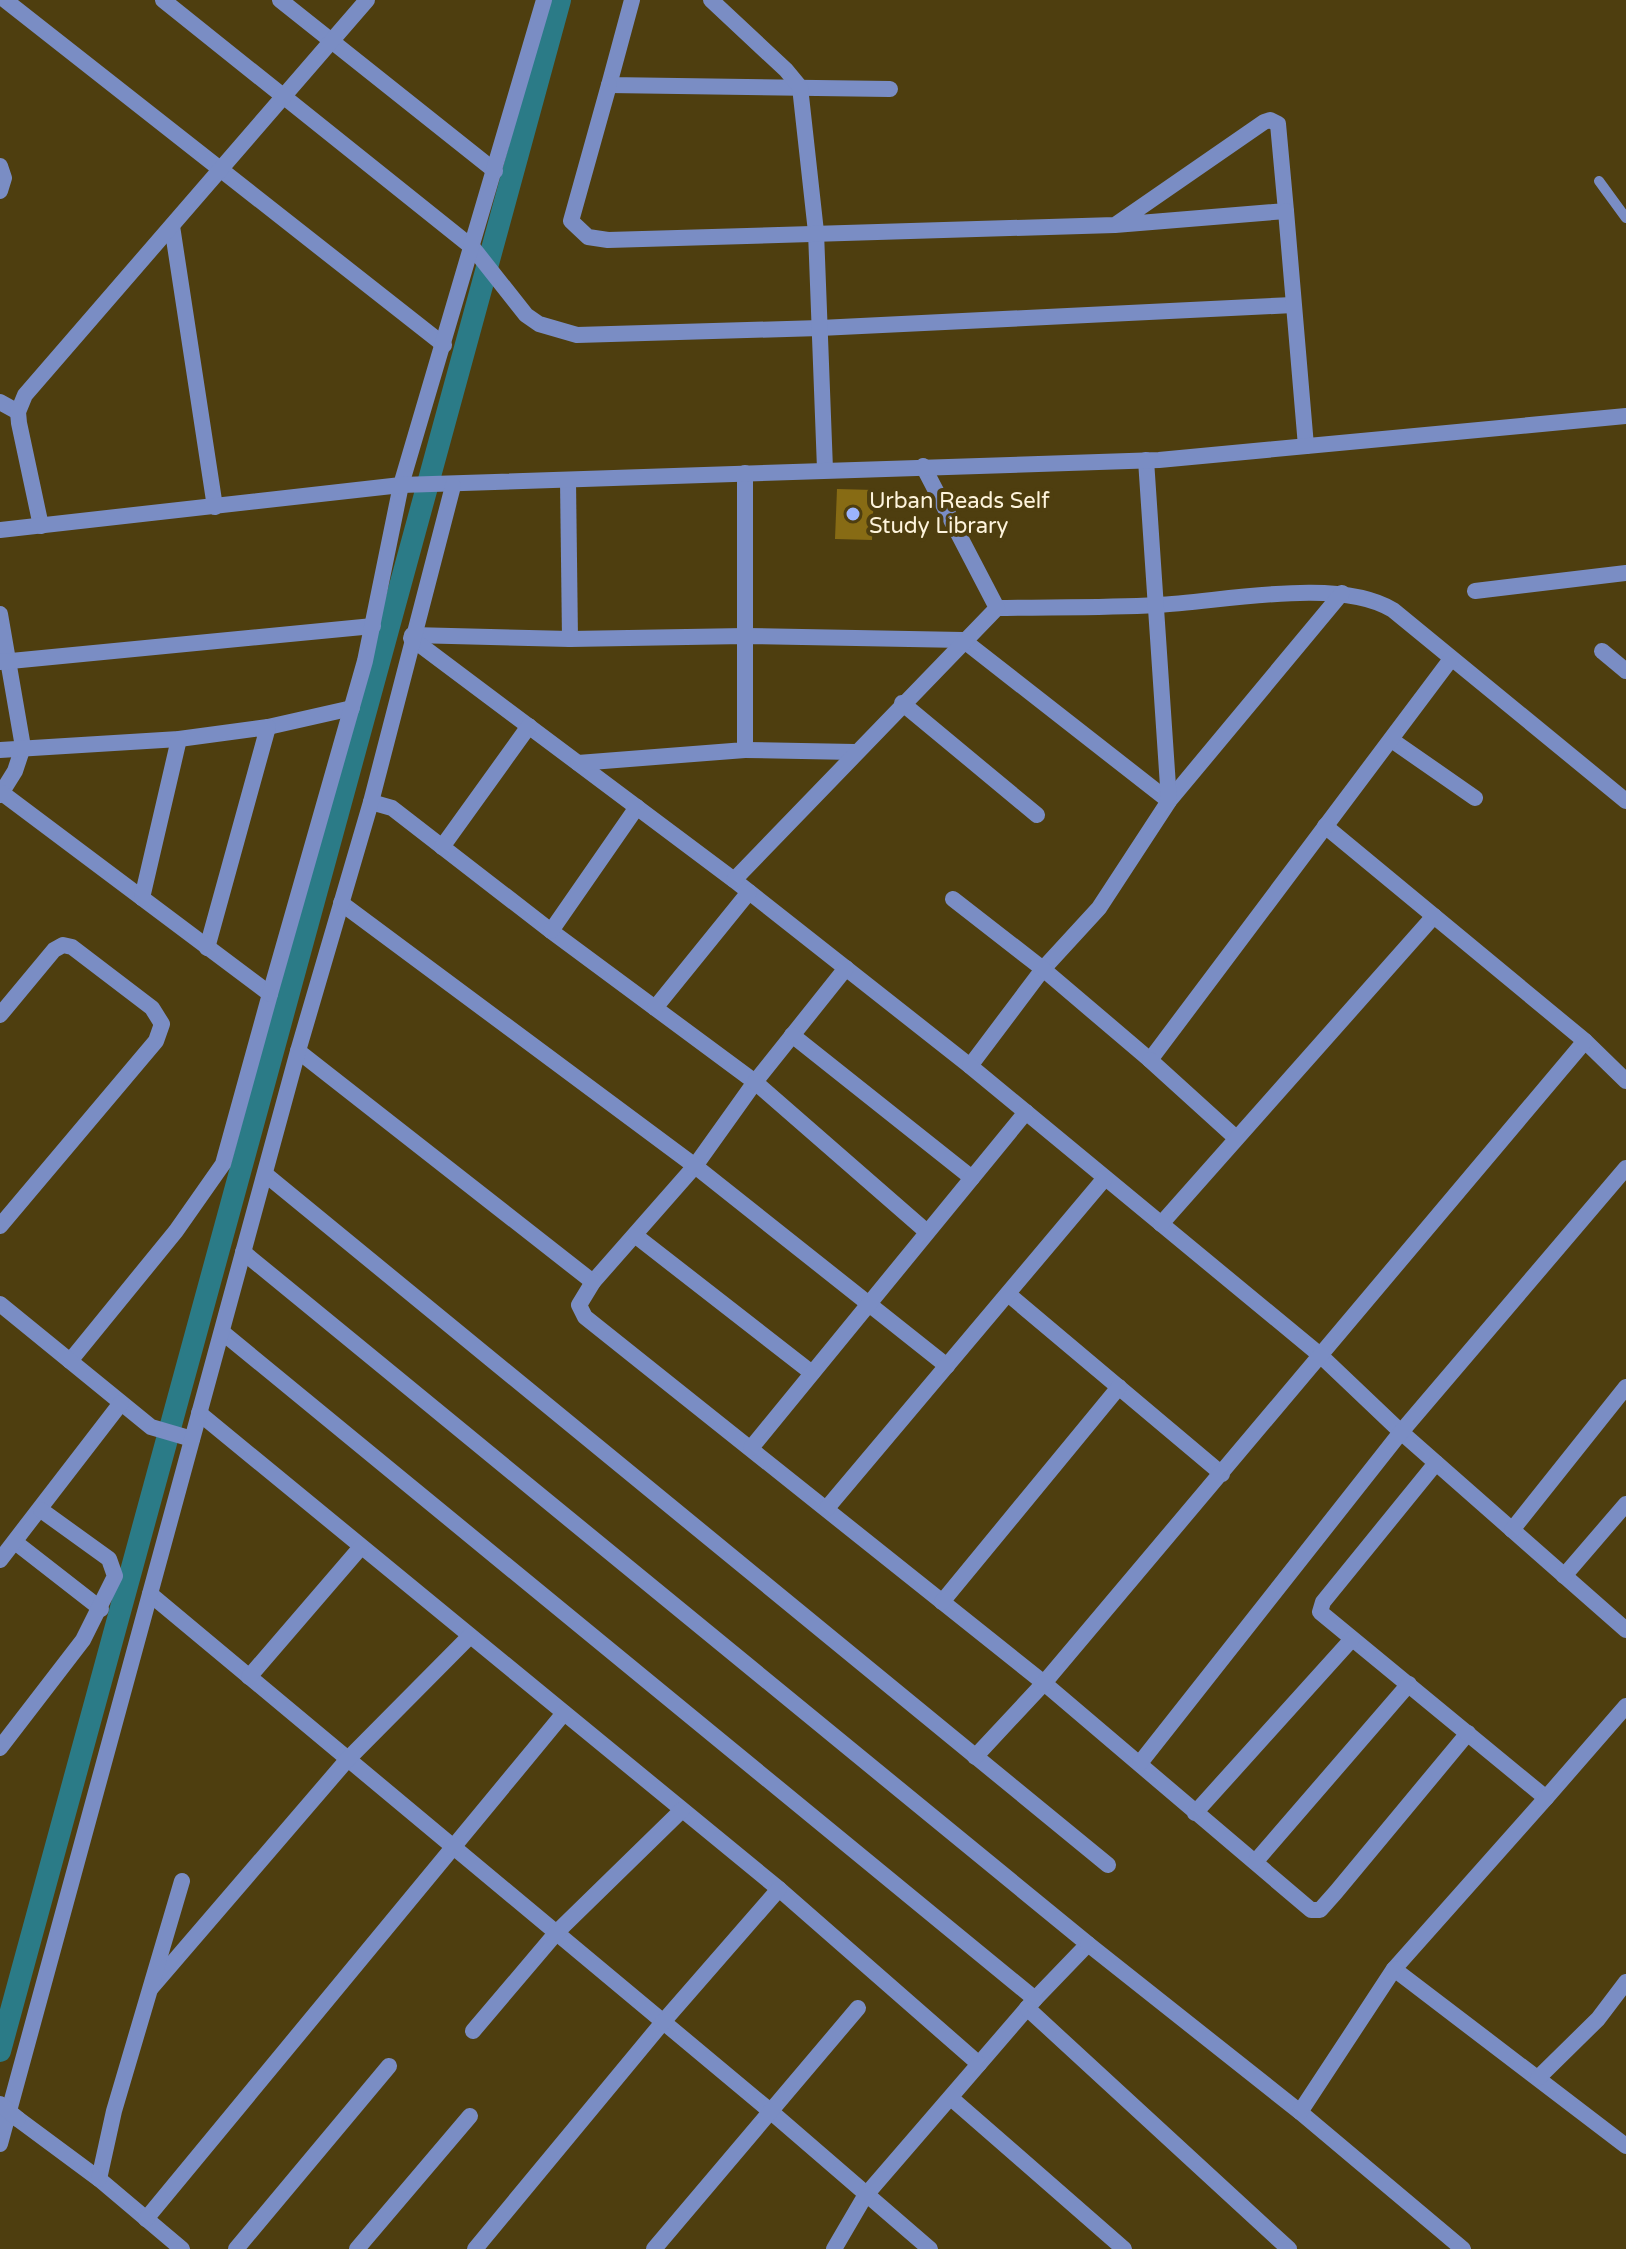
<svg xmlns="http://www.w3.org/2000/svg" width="1626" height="2249" viewBox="0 0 1626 2249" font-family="'Varela Round',sans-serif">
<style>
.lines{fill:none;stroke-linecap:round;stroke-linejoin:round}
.canal{stroke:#2b7b87;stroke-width:22}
.building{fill:#876b14}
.service{stroke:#7a8dc4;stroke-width:10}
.minor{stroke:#7a8dc4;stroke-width:16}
.tertiary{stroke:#7a8dc4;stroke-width:16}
.minor-bridge{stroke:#7a8dc4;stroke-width:16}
.poi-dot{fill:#9bb4fd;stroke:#4e3e0f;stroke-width:3}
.labels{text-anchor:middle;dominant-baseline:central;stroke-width:8;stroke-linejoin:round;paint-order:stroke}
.poi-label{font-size:22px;fill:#fef4dc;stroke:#4e3e0f;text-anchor:start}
</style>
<rect width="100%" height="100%" fill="#4e3e0f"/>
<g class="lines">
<path class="canal" d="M 0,2051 C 189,1368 371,683 560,0"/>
</g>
<polygon class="building" points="837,489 874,490 872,540 835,539"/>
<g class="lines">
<polyline class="service" points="1599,181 1626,218"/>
<g class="minor">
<polyline points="5,0 444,345"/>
<polyline points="163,0 473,248 526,315 539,324 577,335 820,328 1293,305"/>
<polyline points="280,0 495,171"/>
<polyline points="632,0 609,85 890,89"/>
<polyline points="711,0 786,70 800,87 816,232 825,469"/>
<polyline points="609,85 571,221 588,237 608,240 1115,225 1286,211 1278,124 1270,120 1264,122 1115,225"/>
<polyline points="0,166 4,178 0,191"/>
<polyline points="1286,211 1306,446"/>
<polyline points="172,226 215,507"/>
<polyline points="0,402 18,412"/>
<polyline points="568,481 570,639"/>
<polyline points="41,526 19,423 18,412 25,395 367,0"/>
<polyline points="1475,591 1626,573"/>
<path d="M 997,608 C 1050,607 1104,608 1157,605 C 1222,602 1338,576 1393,610 L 1626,801"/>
<polyline points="0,614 23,747 15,771 0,795"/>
<polyline points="412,635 570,639 745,636 963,640 1169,801 1342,593"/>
<polyline points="411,638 734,880 970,1066 1043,969 1099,908 1169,801 1146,460"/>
<polyline points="1602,651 1626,671"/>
<polyline points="0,662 373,626"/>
<polyline points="902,703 1037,815"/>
<polyline points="268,727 352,708"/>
<polyline points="1393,741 1475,798"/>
<polyline points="0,750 179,739 268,727 207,948"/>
<polyline points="745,750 855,752"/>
<polyline points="578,763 745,750 745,473"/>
<polyline points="2,793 270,994 223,1164 176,1231 70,1361"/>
<polyline points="371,802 392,808 551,931 755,1082 695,1166 593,1282 579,1305 585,1317 1044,1683 1311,1910 1320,1910 1336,1892 1468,1733"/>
<polyline points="1325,826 1585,1041 1626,1081"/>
<polyline points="442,847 529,726"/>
<polyline points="734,880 997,608 923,466"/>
<polyline points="142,898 179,739"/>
<polyline points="953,899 1043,969 1150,1060 1451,659"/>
<polyline points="341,903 695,1166 947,1366"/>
<polyline points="551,931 637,807"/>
<polyline points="846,968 755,1082 927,1232"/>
<polyline points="270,994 365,661 401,485 544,0"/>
<polyline points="655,1008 749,892"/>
<polyline points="0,1015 54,950 63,945 72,947 152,1008 162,1024 156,1041 0,1226"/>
<polyline points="792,1035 972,1178"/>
<polyline points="298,1051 593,1282"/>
<polyline points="1150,1060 1236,1138"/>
<polyline points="970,1066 1320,1355 1401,1432 1626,1630"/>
<polyline points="265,1174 1108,1865"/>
<polyline points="1161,1224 1434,916"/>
<polyline points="636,1236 812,1373"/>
<polyline points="243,1252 1088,1944 1035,1999"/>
<polyline points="1008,1294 1222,1474"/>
<polyline points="0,1304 151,1427 192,1439"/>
<polyline points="199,1413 779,1889 979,2064 1035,1999 222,1332"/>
<polyline points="751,1448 1026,1112"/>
<polyline points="1436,1463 1323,1602 1320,1612 1546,1798 1394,1969 1626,2146"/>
<polyline points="827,1508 1105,1178"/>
<polyline points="1512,1530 1626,1387"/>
<polyline points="15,1542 101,1609"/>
<polyline points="0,1560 121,1403"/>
<polyline points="1564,1576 1626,1504"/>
<polyline points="150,1594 769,2110 930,2249"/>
<polyline points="942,1602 1119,1387"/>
<polyline points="249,1677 361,1547"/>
<polyline points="0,1748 83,1640 115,1576 109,1559 41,1510"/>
<polyline points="975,1757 1044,1683 1585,1041"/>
<polyline points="1140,1763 1401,1432 1626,1168"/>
<polyline points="1546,1798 1626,1706"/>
<polyline points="1195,1813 1352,1639"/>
<polyline points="1256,1861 1409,1684"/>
<polyline points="1088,1944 1300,2112 1463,2249"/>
<polyline points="151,1988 347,1760 470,1636"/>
<polyline points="1027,2008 1289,2249"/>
<polyline points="473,2031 557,1932 682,1810"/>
<polyline points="1538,2078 1598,2019 1626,1982"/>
<polyline points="951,2098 1124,2249"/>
<polyline points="1300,2112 1394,1969"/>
<polyline points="18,2119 99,2179 182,2249"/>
<polyline points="99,2179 114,2111 182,1881"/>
<polyline points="146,2219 564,1713"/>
<polyline points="236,2249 389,2066"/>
<polyline points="357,2249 470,2116"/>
<polyline points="475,2249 663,2022 779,1889"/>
<polyline points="654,2249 858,2008"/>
<polyline points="834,2249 865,2196 979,2064"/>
</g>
<g class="tertiary">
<polyline points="0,530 401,485 1159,460 1626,416"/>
<polyline points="0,2144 298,1051 371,802 453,486"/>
</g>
<polyline class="minor-bridge" points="0,2104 18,2119"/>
</g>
<circle class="poi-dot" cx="853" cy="514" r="8"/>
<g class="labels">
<g class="poi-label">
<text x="869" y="501">Urban Reads Self<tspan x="869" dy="25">Study Library</tspan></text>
</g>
</g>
</svg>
